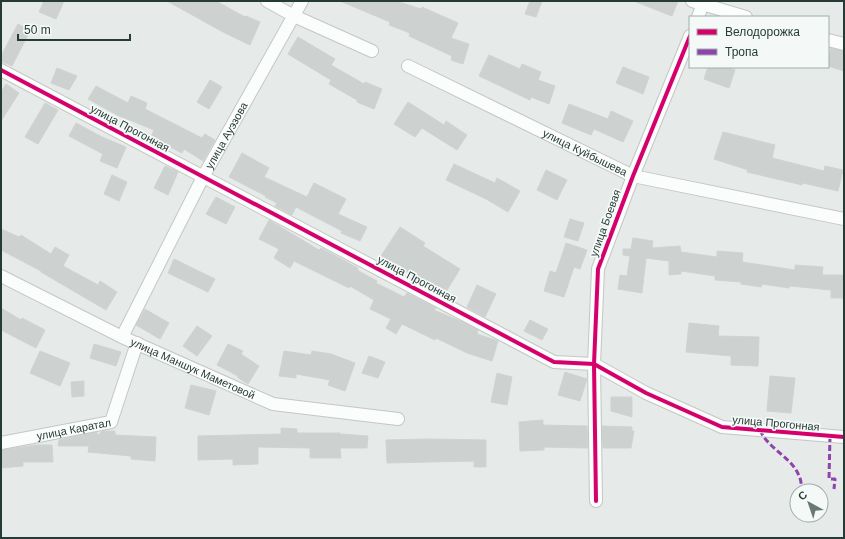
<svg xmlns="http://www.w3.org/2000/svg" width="845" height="539" viewBox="0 0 845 539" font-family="Helvetica,sans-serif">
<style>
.building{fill:#cdd1d0;stroke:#cfd3d1}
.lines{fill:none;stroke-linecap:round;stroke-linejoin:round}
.street-casing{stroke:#c3c7c5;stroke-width:14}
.street{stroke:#fbfcfc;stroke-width:12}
.quiet{stroke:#8e44ad;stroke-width:3;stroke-dasharray:6 3;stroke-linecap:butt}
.cycleway-casing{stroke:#f4f9f7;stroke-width:6}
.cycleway{stroke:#d6006c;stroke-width:4}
.labels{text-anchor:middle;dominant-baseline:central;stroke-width:3.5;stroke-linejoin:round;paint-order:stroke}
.street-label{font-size:11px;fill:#263b36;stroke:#f4f9f7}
</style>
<rect width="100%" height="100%" fill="#e6eae8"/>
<g class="building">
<polygon points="44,1 64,1 56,19 39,12"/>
<polygon points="167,1 216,1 245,17 246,16 260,22 250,45 223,32"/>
<polygon points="340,1 396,1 421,9 422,7 458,23 451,38 469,44 463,64 451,60 452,56 409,36 410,33 389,25 390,22"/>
<polygon points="530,1 542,1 536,17 525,14"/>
<polygon points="636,1 678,1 672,16 636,2"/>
<polygon points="18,24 30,31 12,66 1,61 1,56"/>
<polygon points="298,37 335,59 331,65 364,84 365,82 382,89 374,109 357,102 357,100 329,84 331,80 288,54"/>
<polygon points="831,48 844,51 844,71 828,66 828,58"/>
<polygon points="489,55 520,69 522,64 541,72 538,80 555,86 549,104 531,97 530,100 479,76"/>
<polygon points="623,67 649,77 643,94 616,83"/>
<polygon points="708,67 728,67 735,70 729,88 704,79"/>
<polygon points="57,68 77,76 69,90 51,83"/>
<polygon points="210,80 222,87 209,109 197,102"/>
<polygon points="6,84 19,93 1,121 1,92"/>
<polygon points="96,86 128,103 131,96 147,103 145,109 202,138 205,134 215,140 203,161 184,149 182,153 151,137 154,130 117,115 88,99"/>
<polygon points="408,102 444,125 446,121 467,135 457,150 422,128 415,137 394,124"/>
<polygon points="45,103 58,110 38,144 25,137"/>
<polygon points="569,104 608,119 611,111 633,121 623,142 594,129 591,135 562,123"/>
<polygon points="76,123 102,137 126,147 117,168 100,161 103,154 69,136"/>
<polygon points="723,132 775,145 772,158 824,171 825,166 843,170 838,191 803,183 802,185 747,172 748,170 714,159"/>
<polygon points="242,153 269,168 264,177 307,197 314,183 346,199 338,214 367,227 360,241 341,233 342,231 296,207 292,215 275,206 277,203 265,197 266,196 229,177"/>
<polygon points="454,164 495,183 497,178 520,191 508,212 486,199 446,180"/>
<polygon points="165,166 178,172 168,195 154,188"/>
<polygon points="546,170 567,180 557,200 537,190"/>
<polygon points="112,175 127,182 119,201 104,194"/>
<polygon points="216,197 235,207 226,224 206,214"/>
<polygon points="570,219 584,223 578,241 564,237"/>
<polygon points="269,220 319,250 321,248 358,268 357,270 377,281 376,283 404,297 407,293 436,308 434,310 460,321 478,330 477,334 498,341 492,361 467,353 436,338 435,340 402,324 396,334 386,328 391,319 370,309 374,300 350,286 349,288 294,261 290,268 274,258 279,249 259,239"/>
<polygon points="400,227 425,243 423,246 460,269 444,295 381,256"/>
<polygon points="1,229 19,237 21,235 51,254 55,247 69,255 63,266 98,285 100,281 117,292 106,310 41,272 41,271 1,250"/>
<polygon points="633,238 653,241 652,248 680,246 681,252 717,257 717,251 743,253 742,262 795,270 795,265 823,267 822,275 844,275 844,298 831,298 831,290 790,286 789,288 762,284 761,287 741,284 741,282 715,280 715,276 681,271 681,274 669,275 669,261 646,258 642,293 618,289 620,275 627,276 630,256 623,255 623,249 631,249"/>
<polygon points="566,243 587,250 580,269 574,267 564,297 544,291 550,271 556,273"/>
<polygon points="174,259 215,279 208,292 168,273"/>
<polygon points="477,285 496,294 485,317 467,307"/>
<polygon points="1,308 21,320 22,318 45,330 36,348 1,330"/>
<polygon points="145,309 169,323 160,339 136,325"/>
<polygon points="530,320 548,329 542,340 524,331"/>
<polygon points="689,323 719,326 718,336 759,337 758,366 731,365 731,356 686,352"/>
<polygon points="197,326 212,336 197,356 183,346"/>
<polygon points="94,344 121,352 116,366 90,358"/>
<polygon points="228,344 243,351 241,354 259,366 248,384 237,377 238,376 217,365"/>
<polygon points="40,351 70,363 60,386 30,373"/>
<polygon points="284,351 311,355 312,351 331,354 355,363 345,391 328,385 330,380 296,374 296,378 279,376"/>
<polygon points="369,356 385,362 378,378 362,373"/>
<polygon points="565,372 587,379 580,401 558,395"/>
<polygon points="497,373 512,377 507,405 491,402"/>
<polygon points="770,376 795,378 791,413 767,411"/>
<polygon points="84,381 84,396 72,397 71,382"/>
<polygon points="191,385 216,391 209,415 185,408"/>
<polygon points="611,397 632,397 632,417 611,411"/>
<polygon points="543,420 543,425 587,426 588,448 544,447 544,450 520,451 519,422"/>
<polygon points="602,426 632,427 632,431 634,431 631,448 603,448"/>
<polygon points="281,428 297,429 297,433 340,433 340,434 368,436 367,448 340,448 341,458 310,458 310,448 258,447 258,464 233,465 233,459 198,460 198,436 281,434"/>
<polygon points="104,431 115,431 115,435 156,437 155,461 131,459 131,456 88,452 89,446 58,446 59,440 97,432 97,434 99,435 101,432"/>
<polygon points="428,439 486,440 486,467 474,467 474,461 387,463 386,440"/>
<polygon points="36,445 52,445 53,462 23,462 23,466 1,468 1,450"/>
</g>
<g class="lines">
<defs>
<g id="street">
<polyline points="267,1 294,16 372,51"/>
<polyline points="692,1 746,17"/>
<polyline points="698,17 704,1"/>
<polyline points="828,40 844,44"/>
<path id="s1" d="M 408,66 L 633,176 L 844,219"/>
<polyline points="1,70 554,362 594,364 646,393 722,427 844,437"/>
<path id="s2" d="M 1,276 L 122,337 L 273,404 L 398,419"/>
<path id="s3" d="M 122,337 L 203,177 L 302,1"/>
<path id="s4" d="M 1,443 L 111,422 L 137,343"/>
<polyline points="596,501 594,364 598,269 633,176 690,36"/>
</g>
</defs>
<use href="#street" class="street-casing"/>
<use href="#street" class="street"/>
<g class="quiet">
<path d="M 760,430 C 768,449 792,457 799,476 C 801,479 801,484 802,488"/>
<polyline points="830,436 829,479 835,479 834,489"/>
</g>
<defs>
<g id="cycleway">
<polyline points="1,70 554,362 594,364 646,393 722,427 844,437"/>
<polyline points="596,501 594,364 598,269 633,176 690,36"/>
</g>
</defs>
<use href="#cycleway" class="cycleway-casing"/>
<use href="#cycleway" class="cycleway"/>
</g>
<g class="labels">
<g class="street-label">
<text transform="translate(130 128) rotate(28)">улица Прогонная</text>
<text stroke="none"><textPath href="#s3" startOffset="227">улица Ауэзова</textPath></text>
<text stroke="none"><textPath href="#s1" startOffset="197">улица Куйбышева</textPath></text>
<text transform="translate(605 223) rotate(-70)">улица Боевая</text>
<text transform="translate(417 279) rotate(28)">улица Прогонная</text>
<text stroke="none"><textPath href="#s2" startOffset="213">улица Маншук Маметовой</textPath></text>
<text transform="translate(776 423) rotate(5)">улица Прогонная</text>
<text stroke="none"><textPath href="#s4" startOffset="74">улица Каратал</textPath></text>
</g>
</g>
<rect width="845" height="539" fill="none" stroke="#263b36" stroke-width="4"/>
<rect x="689" y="16" width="140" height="52" fill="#f4f9f7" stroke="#a2adaa"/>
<rect x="697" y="29" width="20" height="6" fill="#d6006c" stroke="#a2adaa"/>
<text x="725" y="36" font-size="12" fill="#263b36">Велодорожка</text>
<rect x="697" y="49" width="20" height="6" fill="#8e44ad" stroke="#a2adaa"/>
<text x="725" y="56" font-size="12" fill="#263b36">Тропа</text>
<g transform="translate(809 503) rotate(320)"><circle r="19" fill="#f4f9f7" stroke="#a2adaa"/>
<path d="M0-3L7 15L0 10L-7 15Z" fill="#697874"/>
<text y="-6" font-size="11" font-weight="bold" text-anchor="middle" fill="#263b36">С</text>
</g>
<path d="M18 34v6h112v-6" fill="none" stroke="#263b36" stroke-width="2"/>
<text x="24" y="34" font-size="12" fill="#263b36" stroke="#f4f9f7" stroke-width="3" paint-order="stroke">50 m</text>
</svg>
